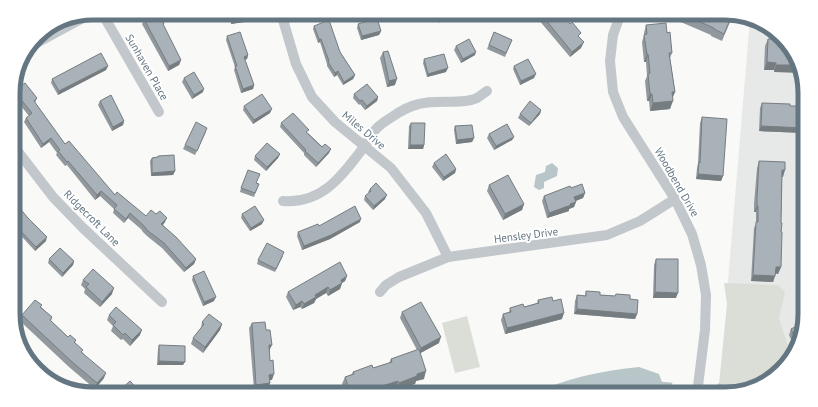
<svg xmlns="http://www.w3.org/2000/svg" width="818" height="407" viewBox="0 0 818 407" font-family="'PT Sans',sans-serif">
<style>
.built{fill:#e7e8e8}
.green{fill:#daded6}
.water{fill:#b8c6c9}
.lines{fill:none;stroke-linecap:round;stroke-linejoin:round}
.stream{stroke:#b8c6c9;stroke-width:3}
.minor{stroke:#c2c7cb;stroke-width:10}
.wall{fill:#91999e}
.shaded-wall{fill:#767d81}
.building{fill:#a9b2b8;stroke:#767d81}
.labels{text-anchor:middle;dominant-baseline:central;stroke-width:4;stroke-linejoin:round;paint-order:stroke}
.street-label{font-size:11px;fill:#647682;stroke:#fff}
.rim{fill:none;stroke:#647682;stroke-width:5}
</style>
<rect width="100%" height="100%" fill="#f9f9f7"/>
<polygon class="built" points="750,19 760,21 791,49 804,83 805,314 797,349 785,362 727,293"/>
<g class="green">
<polygon points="724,283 778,285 785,292 779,318 787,343 794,353 769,381 730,394 718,394 727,304"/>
<polygon points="467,316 480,367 455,373 442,323"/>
</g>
<g class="water">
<polygon points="552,163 558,168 557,176 544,182 544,188 539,190 534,187 536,175 545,172 546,166"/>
<path d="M 639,367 L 659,374 L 662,382 L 660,394 L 532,394 C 563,379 604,370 639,367 Z"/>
</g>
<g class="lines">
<g class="stream">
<polyline points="659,383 671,384"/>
<polyline points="719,385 740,390"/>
</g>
<g class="minor">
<polyline points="102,13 159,112"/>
<polyline points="281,13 296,64 312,97 335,122 391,168 426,213 448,257"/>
<polyline points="621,13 613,35 610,61 613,92 623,117 675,199 692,234 701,265 706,295 705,330 697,394"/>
<polyline points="283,19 303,13"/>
<polyline points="29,47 90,14"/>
<polyline points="13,145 53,197 83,228 162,302"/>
<path d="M 283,201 C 322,204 342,176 363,148 C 368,142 371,134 377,128 C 381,124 387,120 392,117 C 399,112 410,106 419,104 C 436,99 462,105 477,98 C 480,96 484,93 487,91"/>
<polyline points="380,292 386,285 399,277 448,257 607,235 640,221 675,199"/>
</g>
</g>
<g class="wall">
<polygon points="138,13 166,13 160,16 164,24 163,25 181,60 179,65 168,71 142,24 143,22"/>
<polygon points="230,13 244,13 245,18 244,22 231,24"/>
<polygon points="434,13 445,13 439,23"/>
<polygon points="533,13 561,13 579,38 581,48 570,57"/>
<polygon points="670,13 725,13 733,15 722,41 711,36 711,35 669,17"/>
<polygon points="358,24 381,31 379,35 361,40 357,28"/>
<polygon points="646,25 667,33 672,53 670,58 675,92 672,98 670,109 650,111 649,101 647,101 645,81 647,76 646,62 644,62 642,42 644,35 644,33"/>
<polygon points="314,26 340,52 355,75 353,79 343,85 337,75 334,77 327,66 327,64 320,42 318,43 313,29"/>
<polygon points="494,32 512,40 505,57 487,49"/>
<polygon points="227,36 248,55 247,59 245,60 254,85 253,89 241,93 234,70 235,67 226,40"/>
<polygon points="768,39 791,49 774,72 774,70 764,70 765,46"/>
<polygon points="456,46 475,55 461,63 454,50"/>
<polygon points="383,52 395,85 387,87 380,58"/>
<polygon points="424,59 446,72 427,77 423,63"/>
<polygon points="108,66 106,70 58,95 51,83 52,79"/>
<polygon points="514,66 534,78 520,85 513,69"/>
<polygon points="184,78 203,92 192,99 182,82"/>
<polygon points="14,91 37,98 35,103 65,144 115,195 146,216 165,222 163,225 196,259 194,264 184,272 162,248 147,236 142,231 142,230 128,218 124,223 113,213 114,209 100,196 95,200 67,165 65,166 56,155 57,153 49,142 41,148 24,122 26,118 29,116 13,96"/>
<polygon points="354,94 378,97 377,101 365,110 360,104 359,105 353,98"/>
<polygon points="100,101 124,121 123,125 112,131 98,105"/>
<polygon points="762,103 790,106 804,106 804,133 759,131 760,108"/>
<polygon points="244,106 270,113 253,124 243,110"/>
<polygon points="541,110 540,114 529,126 518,118 520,114"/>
<polygon points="702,117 723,176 721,181 696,179 697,168 698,163 700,123"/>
<polygon points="281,123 308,133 329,153 316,167 304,155 304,153 280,127"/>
<polygon points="411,123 424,145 423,149 408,149 409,126"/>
<polygon points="455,126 474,138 472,142 456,144 454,130"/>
<polygon points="206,132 195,155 183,149 185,145"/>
<polygon points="489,134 514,137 512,140 494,150 487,138"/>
<polygon points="280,154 278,158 266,171 254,160 255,156"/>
<polygon points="158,156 175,171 173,175 151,176 150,161 152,158 158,157"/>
<polygon points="759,161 783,177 782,177 781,223 781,267 778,274 776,273 773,282 751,281 754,228 756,224 756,212 754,212 754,204 757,168"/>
<polygon points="434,163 456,169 455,173 443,181 432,167"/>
<polygon points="256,183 259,184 254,197 240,192 241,188"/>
<polygon points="489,185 524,204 522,210 503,220 487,191"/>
<polygon points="571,188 585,193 583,198 576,201 574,207 569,209 569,211 547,218 542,201 544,196"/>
<polygon points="370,189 385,199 373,210 364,200 365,196 369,193 368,192"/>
<polygon points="13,200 46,241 35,251 14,228"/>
<polygon points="242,214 262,224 250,231 241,218"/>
<polygon points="360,222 330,239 302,250 297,236 298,232 319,226"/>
<polygon points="283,256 275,272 257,264 258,260"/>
<polygon points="49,259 74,261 73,265 62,277 48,263"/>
<polygon points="656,259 676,298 653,298 654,265"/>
<polygon points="193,276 214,301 203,306 192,280"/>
<polygon points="347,276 345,281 342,283 340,289 328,296 326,293 316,299 314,303 302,309 300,307 293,310 286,297 288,292"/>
<polygon points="83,280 112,294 100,307 84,293 85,289 81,285"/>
<polygon points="586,291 600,295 615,296 616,294 637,314 635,319 574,314 575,301 577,295 585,296"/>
<polygon points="538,300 553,301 562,319 505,334 501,320 503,314 509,312 510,308 524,307 537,303"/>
<polygon points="41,307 52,317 51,321 68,337 76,340 75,343 82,352 104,378 95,389 69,367 20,321 22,315"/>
<polygon points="402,312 439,343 420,353 424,379 416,381 415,384 396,390 395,388 378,394 345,394 342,384 345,377 352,374 353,372 373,368 389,363 391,359 417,350 400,318"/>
<polygon points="109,315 140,335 130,346 123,339 121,340 111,331 113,326 107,320"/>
<polygon points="202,322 222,324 220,330 203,353 191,344 193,338 201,328"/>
<polygon points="252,323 266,330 269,351 272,380 270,380 270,383 268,389 254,390 249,328"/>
<polygon points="803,323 797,349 796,350 789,335 791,329"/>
<polygon points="159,345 183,365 157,365 158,349"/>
<polygon points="121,389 142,394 120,394 120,393"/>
</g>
<g class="shaded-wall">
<polygon points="158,13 166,13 156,18"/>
<polygon points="245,18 244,22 231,24 232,20"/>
<polygon points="381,31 379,35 361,40 362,36"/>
<polygon points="319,39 321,39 320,42 318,43"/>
<polygon points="584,42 581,48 570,57 572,52"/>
<polygon points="476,52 475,55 461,63 463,59"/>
<polygon points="647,54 648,54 646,62 644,62"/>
<polygon points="248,55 247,59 243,60 244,57"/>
<polygon points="181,60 179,65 168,71 169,66"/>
<polygon points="767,62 776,63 774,70 764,70"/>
<polygon points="776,65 798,65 800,73 774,72"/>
<polygon points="108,66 106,70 58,95 59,91"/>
<polygon points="448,68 446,72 427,77 428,74"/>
<polygon points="338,71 337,75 334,77 335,73"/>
<polygon points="536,74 534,78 520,85 521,81"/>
<polygon points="355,75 353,79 343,85 344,82"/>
<polygon points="397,79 395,85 387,87 389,81"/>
<polygon points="254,85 253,89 241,93 243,89"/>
<polygon points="204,89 203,92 192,99 194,95"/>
<polygon points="672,92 675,92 672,99"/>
<polygon points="650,94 652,94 649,101 647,101"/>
<polygon points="378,97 377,101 365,110 367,106"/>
<polygon points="673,101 670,109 650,111 653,103"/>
<polygon points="272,109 270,113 253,124 254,120"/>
<polygon points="541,110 540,114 529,126 531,123"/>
<polygon points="124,121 123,125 112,131 113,127"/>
<polygon points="761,126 804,128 804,133 759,131"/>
<polygon points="514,137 512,140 494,150 496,146"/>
<polygon points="51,138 49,142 41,148 43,144"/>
<polygon points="474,138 472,142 456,144 457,140"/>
<polygon points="410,145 424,145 423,149 408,149"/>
<polygon points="331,149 329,153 316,167 318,163"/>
<polygon points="280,154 278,158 266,171 267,167"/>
<polygon points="456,169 455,173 443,181 444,177"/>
<polygon points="782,170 785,170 783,177 780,177"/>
<polygon points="175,171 173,175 151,176 152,173"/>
<polygon points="698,174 723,176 721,181 696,179"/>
<polygon points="101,191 100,196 95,200 97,195"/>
<polygon points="585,193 583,198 572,202 574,197"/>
<polygon points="387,195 385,199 373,210 374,206"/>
<polygon points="576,202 574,207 569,209 569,211 547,218 549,213"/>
<polygon points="524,204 522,210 503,220 505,214"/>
<polygon points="757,206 758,206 756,212 754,212"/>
<polygon points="130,213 128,218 124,223 126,219"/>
<polygon points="167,218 165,222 160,228 161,224"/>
<polygon points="361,219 360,222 330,239 302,250 304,246"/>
<polygon points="264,220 262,224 250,231 251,228"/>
<polygon points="47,237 46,241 35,251 36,247"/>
<polygon points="196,259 194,264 184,272 186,268"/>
<polygon points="74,261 73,265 62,277 63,273"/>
<polygon points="776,267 781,267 778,274 774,273"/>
<polygon points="753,275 775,276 773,282 751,281"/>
<polygon points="347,276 345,281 342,283 340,289 328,296 330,290 341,280"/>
<polygon points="328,287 326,293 316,299 314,303 302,309 304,304 315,295"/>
<polygon points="114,288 112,294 100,307 102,302"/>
<polygon points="655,292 678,293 676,298 653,298"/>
<polygon points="216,297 214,301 203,306 204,302"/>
<polygon points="20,298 19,301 14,310 14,308"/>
<polygon points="302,301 300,307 293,310 296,305"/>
<polygon points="577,309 637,314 635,319 574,314"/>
<polygon points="564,313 562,319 505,334 507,328"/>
<polygon points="222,324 220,330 203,353 205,347"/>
<polygon points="142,330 140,335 130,346 132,340"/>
<polygon points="441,337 439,343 419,354 421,348"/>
<polygon points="269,345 272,345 269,351 267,351"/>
<polygon points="159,361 185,362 183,365 157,365"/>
<polygon points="426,371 424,379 416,381 415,384 396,390 399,383 417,374"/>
<polygon points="106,373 104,378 95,389 97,383"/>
<polygon points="274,374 272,380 267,380 269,375"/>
<polygon points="398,381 395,388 378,394 365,394 379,387"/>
<polygon points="270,383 268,389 254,390 256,385"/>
</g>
<g class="building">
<polygon points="143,13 158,13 164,24 163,24 181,60 169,66 144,19 145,18"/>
<polygon points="232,13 244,13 245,18 232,20"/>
<polygon points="437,13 444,13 441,19"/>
<polygon points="540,13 561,13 570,24 572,22 581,33 578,36 584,42 572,52"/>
<polygon points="679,13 725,13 732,15 724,34 714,29 714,28"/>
<polygon points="377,18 381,31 362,36 358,24"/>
<polygon points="329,20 340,52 355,75 344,82 338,71 335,73 328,62 329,61 321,39 319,39 314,26"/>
<polygon points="666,23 667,33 670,32 672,53 669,53 675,92 672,92 673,101 653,103 652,94 650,94 648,74 650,73 648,54 647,54 644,35 647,34 646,25"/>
<polygon points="240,32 248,55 244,57 254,85 243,89 235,66 237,66 227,36"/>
<polygon points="494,32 512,40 506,53 489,45"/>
<polygon points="469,39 476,52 463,59 456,46"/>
<polygon points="768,39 780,39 791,49 798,65 776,65 776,63 767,62"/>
<polygon points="388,51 397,79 389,81 383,52"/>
<polygon points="101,53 108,66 59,91 52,79"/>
<polygon points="444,54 448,68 428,74 424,59"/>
<polygon points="528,59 536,74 521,81 514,66"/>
<polygon points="194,72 204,89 194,95 184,78"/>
<polygon points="25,83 37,98 34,101 65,144 69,141 115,195 117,192 146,216 151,210 156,214 160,211 167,218 161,224 176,237 196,259 186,268 164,243 148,231 144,226 130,213 126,219 114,209 117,205 101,191 97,195 68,161 67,162 58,151 60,150 51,138 43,144 26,118 32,113 14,91"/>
<polygon points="367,84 378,97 367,106 362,100 360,101 354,94"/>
<polygon points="262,94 272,109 254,120 244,106"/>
<polygon points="111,95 124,121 113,127 100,101"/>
<polygon points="530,101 541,110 531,123 520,114"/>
<polygon points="762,103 790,104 790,106 804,106 804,128 761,126"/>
<polygon points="293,113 309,130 306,132 322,147 325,144 331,149 318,163 305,151 306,150 281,123"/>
<polygon points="702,117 727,119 723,176 698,174 699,162 700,163"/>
<polygon points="196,122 207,128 197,151 185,145"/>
<polygon points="411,123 425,123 424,145 410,145"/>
<polygon points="507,124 514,137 496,146 489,134"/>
<polygon points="472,125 474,138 457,140 455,126"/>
<polygon points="267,143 280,154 267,167 255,156"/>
<polygon points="446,154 456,169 444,177 434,163"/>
<polygon points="174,155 175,171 152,173 152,158 158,157 158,156"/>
<polygon points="759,161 785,162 785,170 782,170 781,223 782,223 781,232 782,232 781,267 776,267 775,276 753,275 756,222 758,222 758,206 757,206 757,197"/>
<polygon points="248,170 260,174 256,183 259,184 255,193 241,188"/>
<polygon points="508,175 524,204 505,214 489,185"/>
<polygon points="376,183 387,195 374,206 365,196 371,191 370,189"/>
<polygon points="582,184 585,193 574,197 576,202 570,204 571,205 549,213 544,196 570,186 571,188"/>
<polygon points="13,200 28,218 47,237 36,247 13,223"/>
<polygon points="255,206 264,220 251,228 242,214"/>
<polygon points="355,206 361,219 331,235 304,246 298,232 318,224 319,226"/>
<polygon points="267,243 284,252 276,269 258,260"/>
<polygon points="60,248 74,261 63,273 49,259"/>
<polygon points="656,259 678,259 678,293 655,292"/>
<polygon points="340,262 347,276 341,280 342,283 330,290 328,287 315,295 316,297 304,304 302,301 296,305 288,292"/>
<polygon points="93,269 114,288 102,302 86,287 89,284 83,280"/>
<polygon points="204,271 216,297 204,302 193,276"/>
<polygon points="586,291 600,292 600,295 615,296 616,294 630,295 630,299 638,300 637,314 577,309 577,295 586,296"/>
<polygon points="14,294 20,298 14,308"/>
<polygon points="552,297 553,301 561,299 564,313 507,328 503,314 511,312 510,308 523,304 524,307 539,303 538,300"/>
<polygon points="35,300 42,305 40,307 52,317 50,320 68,337 70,335 76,340 74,342 83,350 81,352 106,373 97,383 71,361 22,315"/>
<polygon points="421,302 441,337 421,348 402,312"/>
<polygon points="116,307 142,330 132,340 125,333 123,335 113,325 116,322 109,315"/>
<polygon points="209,314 222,324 205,347 193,338 204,324 202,322"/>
<polygon points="265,322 266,330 270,330 272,345 269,345 270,361 273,360 274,374 269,375 270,383 256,385 252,323"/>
<polygon points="803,323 798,344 791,329"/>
<polygon points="159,345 185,346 185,362 159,361"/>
<polygon points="419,349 426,371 417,374 417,376 399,383 398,381 379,387 380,389 365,394 360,394 360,393 356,394 351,394 345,377 354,374 353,372 372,365 373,368 392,362 391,359"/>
<polygon points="130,381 142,394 124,394 125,393 121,389"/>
</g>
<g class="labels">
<g class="street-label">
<text transform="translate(147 67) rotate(60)">Sunhaven Place</text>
<text transform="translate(364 130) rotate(40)">Miles Drive</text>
<text transform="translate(677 182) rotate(60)">Woodbend Drive</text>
<text transform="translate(92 218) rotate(45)">Ridgecroft Lane</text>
<text transform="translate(526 235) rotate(-7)">Hensley Drive</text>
</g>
</g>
<path d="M0 0H818V407H0ZM93 20H725A73 73 0 0 1 798 93V314A73 73 0 0 1 725 387H93A73 73 0 0 1 20 314V93A73 73 0 0 1 93 20Z" fill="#fff" fill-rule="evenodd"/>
<path class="rim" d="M93 20H725A73 73 0 0 1 798 93V314A73 73 0 0 1 725 387H93A73 73 0 0 1 20 314V93A73 73 0 0 1 93 20Z"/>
</svg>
